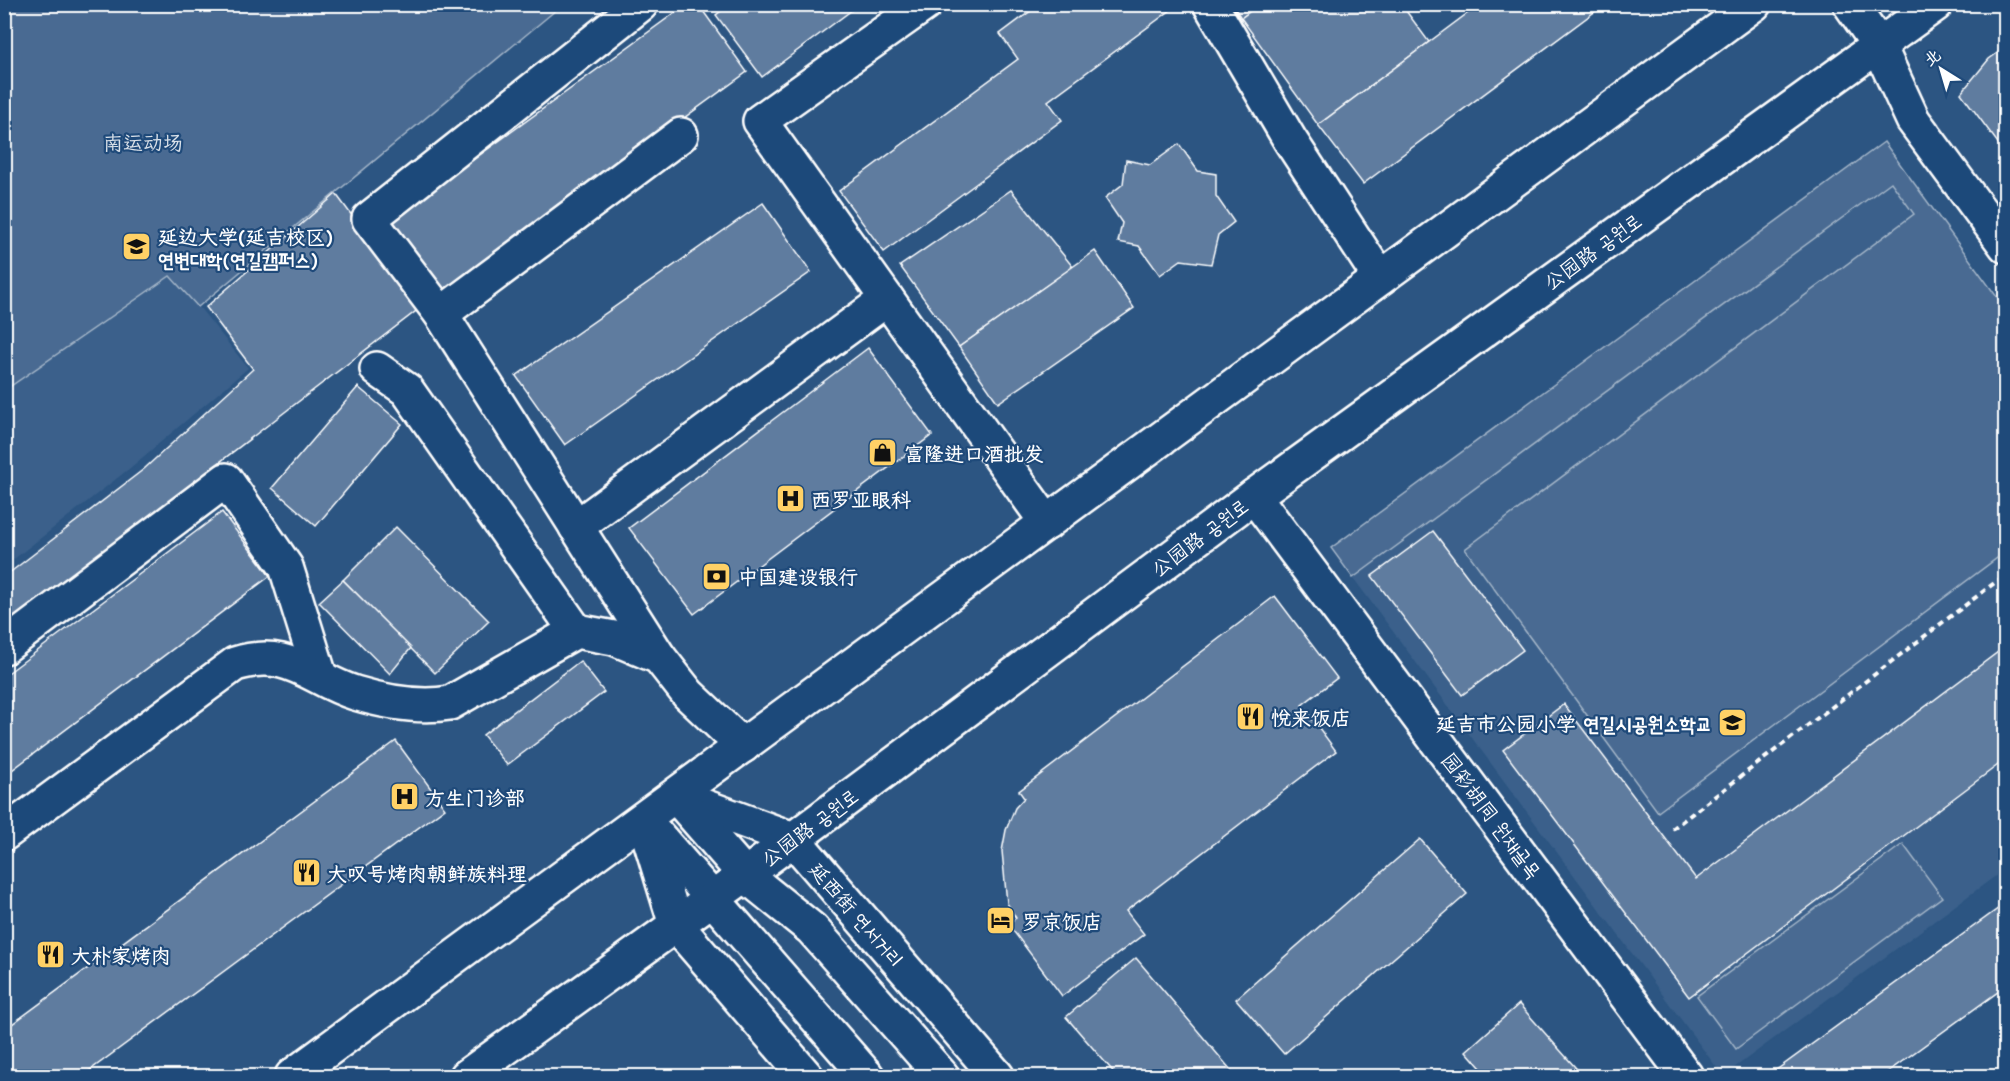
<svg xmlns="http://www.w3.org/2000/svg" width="2010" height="1081" viewBox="0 0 2010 1081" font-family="Mali,'LXGW WenKai TC','Poor Story',sans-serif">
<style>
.built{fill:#3b618b}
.green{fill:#486b92;stroke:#a4b5c8;stroke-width:1.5}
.building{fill:#5e7c9f;stroke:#fff;stroke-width:1.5}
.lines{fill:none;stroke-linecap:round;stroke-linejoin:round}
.minor-casing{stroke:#fff;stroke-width:38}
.major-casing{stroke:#fff;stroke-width:38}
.path{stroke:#fff;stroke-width:4;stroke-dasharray:6 4.5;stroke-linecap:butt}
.minor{stroke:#1f4a7a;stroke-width:33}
.major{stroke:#1f4a7a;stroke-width:33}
.labels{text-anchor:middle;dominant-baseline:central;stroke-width:4.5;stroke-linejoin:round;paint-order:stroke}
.park-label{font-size:20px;fill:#dae1e9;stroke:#1f4a7a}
.poi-label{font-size:20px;font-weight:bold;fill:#fff;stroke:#1f4a7a;text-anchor:start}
.street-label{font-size:20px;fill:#fff;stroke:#1f4a7a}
</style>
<rect width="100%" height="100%" fill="#2c5582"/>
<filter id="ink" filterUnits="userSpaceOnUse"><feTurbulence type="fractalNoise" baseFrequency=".0167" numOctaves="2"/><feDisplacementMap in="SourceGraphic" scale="12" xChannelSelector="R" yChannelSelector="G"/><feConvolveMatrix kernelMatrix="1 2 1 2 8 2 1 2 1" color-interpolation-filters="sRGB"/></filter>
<g filter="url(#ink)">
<g class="built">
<polygon points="5,5 562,5 199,307 248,368 130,468 5,566"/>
<polygon points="1884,142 2005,308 2005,869 1723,1076 1331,548"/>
</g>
<g class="green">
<polygon points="4,5 5,4 562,5 198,307 170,276 5,390"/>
<polygon points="1884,142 2005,308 2005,552 1658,812 1465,549 1914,214 1891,182 1353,578 1331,548"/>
<polygon points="1903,844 1942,897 1736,1049 1697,996"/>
</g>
<g class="building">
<polygon points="687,4 698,4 747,72 435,299 382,226"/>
<polygon points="730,4 860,4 762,77 716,15"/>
<polygon points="1040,4 1179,4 1048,101 1062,120 884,252 839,191 1018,59 1000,34"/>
<polygon points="1232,4 1260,4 1241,18"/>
<polygon points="1260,4 1401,4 1429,42 1318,125 1241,18"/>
<polygon points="1480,4 1605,4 1363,184 1318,125"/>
<polygon points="2006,47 2006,154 1961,93 1989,59"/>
<polygon points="1179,144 1198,171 1216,174 1216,196 1234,222 1218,235 1211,264 1181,260 1160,275 1139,246 1118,242 1122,223 1105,198 1123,184 1126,160 1150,165"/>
<polygon points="1011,190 1073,267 959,347 900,266"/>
<polygon points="336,194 420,308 4,628 4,577 144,469 253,369 206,307"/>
<polygon points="763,203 811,272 565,445 516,376"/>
<polygon points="1095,251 1134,308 998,403 959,347"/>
<polygon points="868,348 932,435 694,614 629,528"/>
<polygon points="358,387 402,424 316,526 272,488"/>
<polygon points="222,512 270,576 4,776 4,676"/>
<polygon points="396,527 489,621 435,673 343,580"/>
<polygon points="1433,531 1523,650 1462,695 1372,576"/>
<polygon points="343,580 411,648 390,674 319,602"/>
<polygon points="1275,596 1337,678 1302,705 1336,751 1126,911 1144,934 1062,996 1008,924 1016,918 1007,903 1002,851 1006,830 1015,808 1024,798 1019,791"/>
<polygon points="2006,646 2006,759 1689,997 1503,750 1564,704 1696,879"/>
<polygon points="580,661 604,692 507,765 483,735"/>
<polygon points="396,741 445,808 82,1076 4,1076 4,1030"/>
<polygon points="1420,839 1467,894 1284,1054 1236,999"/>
<polygon points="2006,903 2006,986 1882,1076 1768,1076"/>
<polygon points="1136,958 1236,1076 1117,1076 1066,1017"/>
<polygon points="1519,1004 1583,1076 1488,1076 1466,1051"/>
</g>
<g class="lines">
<defs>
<g id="minor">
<polyline points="641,4 369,219 441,314 659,657"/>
<polyline points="925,4 760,121 1047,523"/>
<polyline points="1210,4 1290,140 1380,278"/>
<polyline points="1878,44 1913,120 2006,246"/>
<polyline points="441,314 681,135"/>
<polyline points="377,369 407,390 576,631"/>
<polyline points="1254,496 1686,1076"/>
<polyline points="576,527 887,299"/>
<polyline points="4,647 226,480 286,567 320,676"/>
<polyline points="676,796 793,839 997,1076"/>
<polyline points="644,820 676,925 806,1076"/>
<path d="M 4,834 L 235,664 C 290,647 308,678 355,693 C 385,702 420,708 450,703 L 576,631 L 614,638 L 659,657 L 688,694 L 743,746"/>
</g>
<g id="major">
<polyline points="1850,4 1878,44"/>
<polyline points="676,796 745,875 812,929 942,1076"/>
<polyline points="644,820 867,1076"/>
<polyline points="292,1076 1754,4"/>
<polyline points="467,1076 745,875 1254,496 1936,4"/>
</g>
</defs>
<use href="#minor" class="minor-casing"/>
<use href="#major" class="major-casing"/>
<polyline class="path" points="1672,829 1997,581 2006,580"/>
<use href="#minor" class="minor"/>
<use href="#major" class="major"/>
</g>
</g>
<defs>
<symbol id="university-square" viewBox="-11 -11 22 22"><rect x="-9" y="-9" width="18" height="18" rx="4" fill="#ffd166" stroke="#1f4a7a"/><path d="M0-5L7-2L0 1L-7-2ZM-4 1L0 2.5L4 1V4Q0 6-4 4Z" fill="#111"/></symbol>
<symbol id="shop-square" viewBox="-11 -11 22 22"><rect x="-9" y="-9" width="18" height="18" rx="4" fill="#ffd166" stroke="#1f4a7a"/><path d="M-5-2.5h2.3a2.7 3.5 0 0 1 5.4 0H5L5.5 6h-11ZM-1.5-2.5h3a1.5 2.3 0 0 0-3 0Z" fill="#111"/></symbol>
<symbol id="hospital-square" viewBox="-11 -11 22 22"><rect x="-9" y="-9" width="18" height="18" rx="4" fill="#ffd166" stroke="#1f4a7a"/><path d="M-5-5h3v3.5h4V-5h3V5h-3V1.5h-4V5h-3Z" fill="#111"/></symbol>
<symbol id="bank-square" viewBox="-11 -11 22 22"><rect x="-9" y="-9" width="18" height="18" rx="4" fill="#ffd166" stroke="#1f4a7a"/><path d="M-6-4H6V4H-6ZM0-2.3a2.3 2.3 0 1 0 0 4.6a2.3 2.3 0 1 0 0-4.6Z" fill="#111"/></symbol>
<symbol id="restaurant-square" viewBox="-11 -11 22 22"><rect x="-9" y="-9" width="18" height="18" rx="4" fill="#ffd166" stroke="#1f4a7a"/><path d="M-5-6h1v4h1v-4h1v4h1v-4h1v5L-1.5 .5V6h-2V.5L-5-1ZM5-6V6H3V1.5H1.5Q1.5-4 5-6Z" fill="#111"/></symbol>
<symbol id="school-square" viewBox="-11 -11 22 22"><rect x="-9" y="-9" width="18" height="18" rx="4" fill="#ffd166" stroke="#1f4a7a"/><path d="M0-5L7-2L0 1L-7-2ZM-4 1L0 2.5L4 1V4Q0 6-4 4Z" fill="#111"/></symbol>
<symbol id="hotel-square" viewBox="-11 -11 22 22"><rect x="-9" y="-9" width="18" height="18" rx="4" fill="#ffd166" stroke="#1f4a7a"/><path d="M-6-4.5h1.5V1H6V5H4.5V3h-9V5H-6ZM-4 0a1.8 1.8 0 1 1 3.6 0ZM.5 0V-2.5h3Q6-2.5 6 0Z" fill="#111"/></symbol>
</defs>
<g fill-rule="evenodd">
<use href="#university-square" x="120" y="230" width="33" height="33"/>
<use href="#shop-square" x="866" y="436" width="33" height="33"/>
<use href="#hospital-square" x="774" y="482" width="33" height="33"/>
<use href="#bank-square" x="700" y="560" width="33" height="33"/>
<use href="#restaurant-square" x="1234" y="700" width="33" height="33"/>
<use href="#school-square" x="1716" y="706" width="33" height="33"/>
<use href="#hospital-square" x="388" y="780" width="33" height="33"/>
<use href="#restaurant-square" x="290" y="856" width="33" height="33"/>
<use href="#hotel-square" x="984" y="904" width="33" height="33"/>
<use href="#restaurant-square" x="34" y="938" width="33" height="33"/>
</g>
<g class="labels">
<g class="park-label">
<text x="143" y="142">南运动场</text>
</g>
<g class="poi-label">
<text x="158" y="236">延边大学(延吉校区)<tspan x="158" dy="23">연변대학(연길캠퍼스)</tspan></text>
<text x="904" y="453">富隆进口酒批发</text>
<text x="811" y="499">西罗亚眼科</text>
<text x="738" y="576">中国建设银行</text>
<text x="1271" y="717">悦来饭店</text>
<text x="1712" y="723" text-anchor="end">延吉市公园小学 연길시공원소학교</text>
<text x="425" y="797">方生门诊部</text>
<text x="327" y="873">大叹号烤肉朝鲜族料理</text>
<text x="1022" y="921">罗京饭店</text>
<text x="71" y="955">大朴家烤肉</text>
</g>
<g class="street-label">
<text transform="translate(1592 251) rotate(-36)">公园路 공원로</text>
<text transform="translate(1199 537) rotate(-37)">公园路 공원로</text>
<text transform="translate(1492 815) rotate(53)">园彩胡同 원채골목</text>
<text transform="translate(809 827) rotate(-37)">公园路 공원로</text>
<text transform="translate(857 914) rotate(49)">延西街 연서거리</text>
</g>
</g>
<rect width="2010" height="1081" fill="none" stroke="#1f4a7a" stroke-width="24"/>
<rect x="12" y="12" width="1986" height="1057" fill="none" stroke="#fff" stroke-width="2" filter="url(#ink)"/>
<g transform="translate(1941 69) rotate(323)" stroke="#1f4a7a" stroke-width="4.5" paint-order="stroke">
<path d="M0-4.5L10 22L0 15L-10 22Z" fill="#ffffff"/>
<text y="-9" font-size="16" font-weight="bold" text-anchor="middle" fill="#ffffff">北</text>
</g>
</svg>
